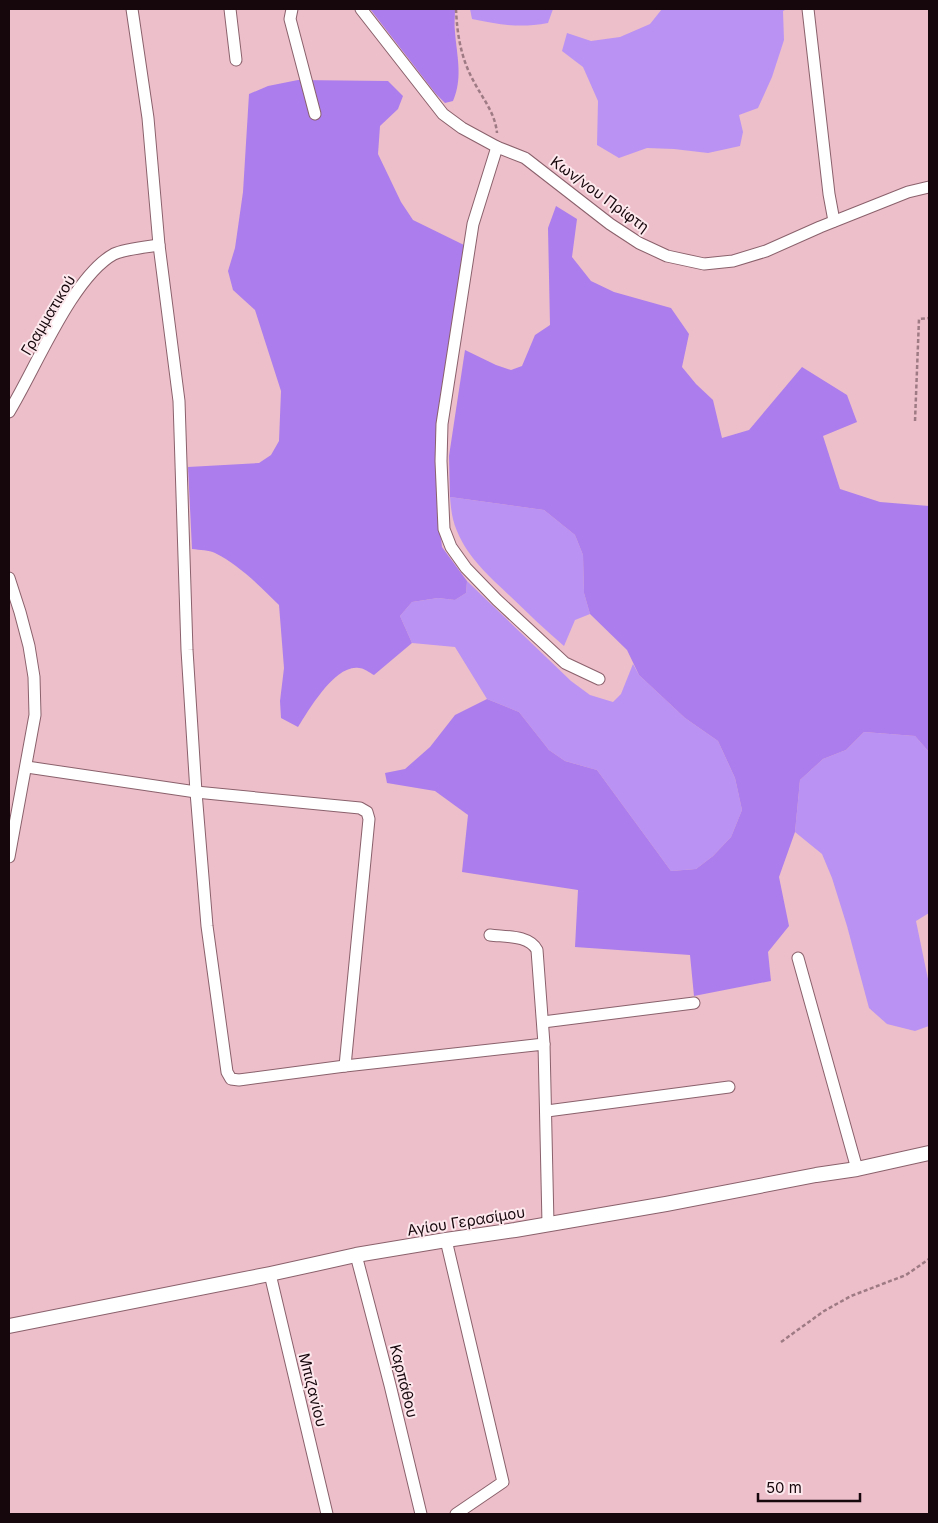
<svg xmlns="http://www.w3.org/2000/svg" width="938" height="1523" viewBox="0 0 938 1523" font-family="Inter,sans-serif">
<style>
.green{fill:#ba92f3}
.forest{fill:#ac7dec}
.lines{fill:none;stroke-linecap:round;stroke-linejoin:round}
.minor-casing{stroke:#8a616c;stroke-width:13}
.tertiary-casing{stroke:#8a616c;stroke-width:16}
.path{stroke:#9e7b84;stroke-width:2.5;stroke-dasharray:4 2.5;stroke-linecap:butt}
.minor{stroke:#fff;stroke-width:11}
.tertiary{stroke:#fff;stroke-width:14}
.labels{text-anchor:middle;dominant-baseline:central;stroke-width:4;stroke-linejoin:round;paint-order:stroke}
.street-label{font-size:15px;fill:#16070c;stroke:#fce8ed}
</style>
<rect width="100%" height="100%" fill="#edbfca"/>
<g class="green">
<path d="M 470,9 L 553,9 L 548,23 C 520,28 500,25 472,19 Z"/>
<polygon points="662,9 787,9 783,11 784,40 772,77 758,108 739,115 743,132 740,146 708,153 674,149 647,148 619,158 597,145 598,101 583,67 562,51 567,33 591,41 620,37 650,24"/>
<path d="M 450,497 L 544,510 L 575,535 L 583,555 L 584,593 L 590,614 L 575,620 L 564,646 C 545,630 528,613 510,596 C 490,577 468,558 457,531 C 452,520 451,509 450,497 Z"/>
<polygon points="467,581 571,681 590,695 613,702 621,694 633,664 639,675 685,718 718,741 735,778 742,810 731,837 713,856 696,869 671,871 597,770 565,761 549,750 519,712 487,699 455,647 412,643 400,616 412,602 438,598 455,600 466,593"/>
<polygon points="864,732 915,736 929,752 929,913 916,921 929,984 929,1026 915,1031 887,1024 869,1008 847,926 832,878 822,854 795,832 800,780 823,759 846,750"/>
</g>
<g class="forest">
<path d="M 370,9 L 455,9 C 455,17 454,25 455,32 C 457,57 463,78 453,101 L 445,103 L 436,94 Z"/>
<path d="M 298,80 L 388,81 L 403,96 L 398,109 L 380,126 L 378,154 L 401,202 L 413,220 L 464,245 L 449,346 L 439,520 L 442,547 L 467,581 L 466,593 L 455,600 L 438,598 L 412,602 L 400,616 L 412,643 L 374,675 C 370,673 364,668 359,668 C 335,664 309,710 298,727 L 281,718 L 280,701 L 284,668 L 279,605 C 262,588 238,564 215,553 C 209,550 200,550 192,549 L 188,467 L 259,463 L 271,455 L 279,441 L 281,391 L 255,310 L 233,290 L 228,271 L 235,248 L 243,192 L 249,94 L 268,86 Z"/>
<polygon points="556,206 577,219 572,257 591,281 614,292 671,308 689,334 682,367 696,384 713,400 722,438 749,430 802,367 847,395 857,422 823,436 840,489 880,502 929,506 929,752 915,736 864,732 846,750 823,759 800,780 795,832 779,877 789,926 768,952 771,981 694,996 690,955 575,947 578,890 462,872 468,815 435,791 387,783 385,773 405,769 430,747 455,715 487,699 519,712 549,750 565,761 597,770 671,871 696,869 713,856 731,837 742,810 735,778 718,741 685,718 639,675 627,650 590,614 584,593 583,555 575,535 544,510 450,497 449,456 465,350 496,365 511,370 522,366 535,335 550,325 548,228"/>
</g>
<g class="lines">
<defs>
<g id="minor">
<polyline points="132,9 148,118 159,245 179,401 187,650 196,792 207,926 227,1072 231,1079 239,1080 345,1066 544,1044 548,1224"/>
<polyline points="230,9 236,60"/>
<polyline points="292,9 290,19 315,114"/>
<polyline points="361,9 443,114 462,128 497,147 525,158 610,224 639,243 667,256 704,264 733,261 766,251 820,227 908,192 929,187"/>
<polyline points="808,9 829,194 834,221"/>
<polyline points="497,147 473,224 442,424 441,461 444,529 451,547 466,568 497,600 565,663 599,679"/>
<path d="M 9,412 C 35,370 72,277 114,254 C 125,249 146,247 159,245"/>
<polyline points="9,578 20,612 29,646 34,677 35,715 9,857"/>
<polyline points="27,767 196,792 360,808 367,812 369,819 345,1066"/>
<path d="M 490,935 C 506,937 529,935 537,950 L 544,1044"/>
<polyline points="798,958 857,1169"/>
<polyline points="543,1022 694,1003"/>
<polyline points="547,1111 729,1087"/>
<polyline points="446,1240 503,1482 456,1514"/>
<polyline points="356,1255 390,1385 421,1514"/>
<polyline points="270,1274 327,1514"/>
</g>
<polyline id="tertiary" points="9,1326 270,1274 356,1255 446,1240 515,1230 666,1204 816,1175 857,1169 929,1153"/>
</defs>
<use href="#minor" class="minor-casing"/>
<use href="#tertiary" class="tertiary-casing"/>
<g class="path">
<path d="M 456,9 C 457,34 461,58 473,80 C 482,98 495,112 497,133"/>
<polyline points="915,421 919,319 929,318"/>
<polyline points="781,1342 824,1311 851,1296 906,1275 929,1259"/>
</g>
<use href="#minor" class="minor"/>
<use href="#tertiary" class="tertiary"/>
</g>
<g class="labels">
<g class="street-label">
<text transform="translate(600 194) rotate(36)">Κων/νου Πρίφτη</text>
<text transform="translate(48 315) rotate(-59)">Γραμματικού</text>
<text transform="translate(466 1221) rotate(-9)">Αγίου Γερασίμου</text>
<text transform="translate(404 1381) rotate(76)">Καρπάθου</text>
<text transform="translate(313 1390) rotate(76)">Μπιζανίου</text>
</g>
</g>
<rect width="938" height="1523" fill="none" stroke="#16070c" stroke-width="20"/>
<path d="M758 1493v8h102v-8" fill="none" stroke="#16070c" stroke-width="2.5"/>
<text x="766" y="1493" font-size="15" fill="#16070c" stroke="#fce8ed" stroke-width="4" paint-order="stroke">50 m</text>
</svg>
